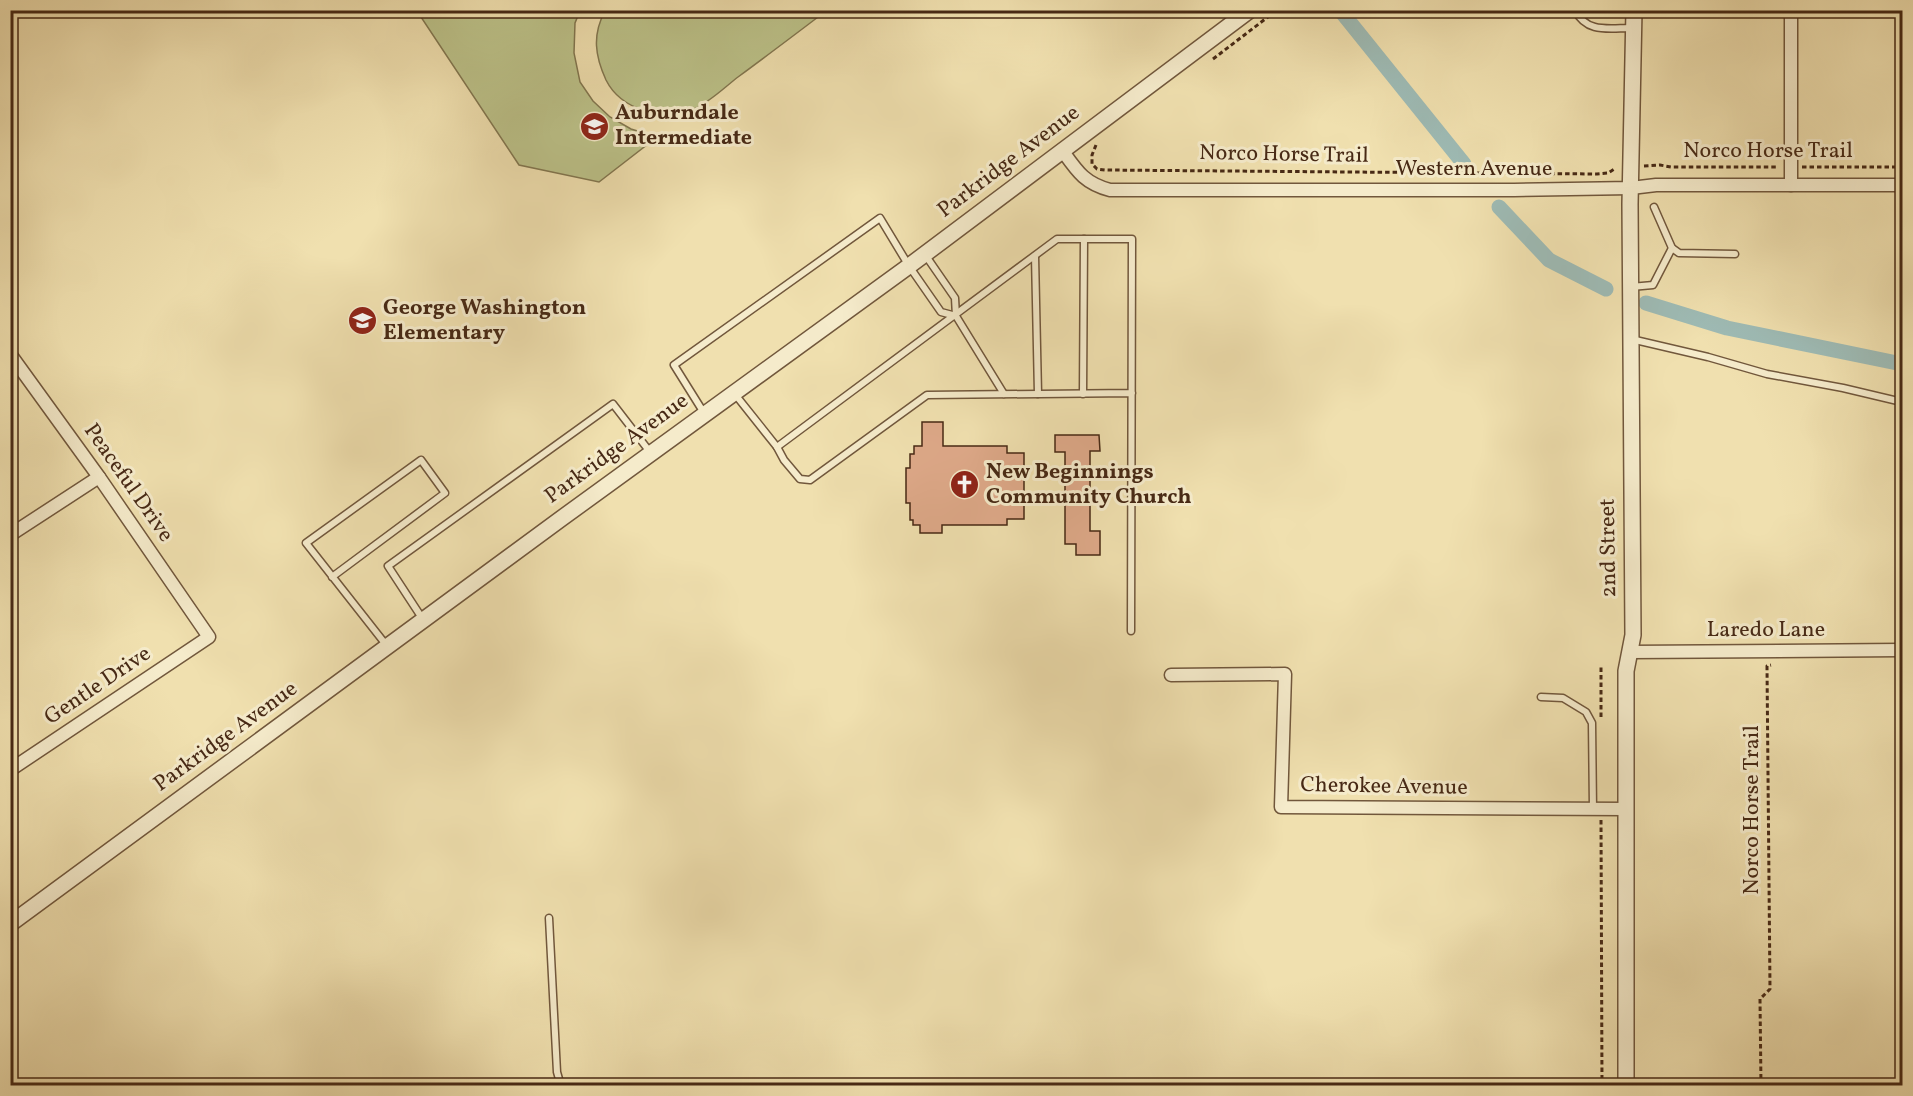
<svg xmlns="http://www.w3.org/2000/svg" width="1913" height="1096" viewBox="0 0 1913 1096" font-family="Vollkorn,serif">
<style>
.green{fill:#bcc289;stroke:#82764f;stroke-width:1.5}
.lines{fill:none;stroke-linecap:round;stroke-linejoin:round}
.canal{stroke:#9ebbb5;stroke-width:15}
.building{fill:#dea989;stroke:#472915;stroke-width:1.5}
.service-casing{stroke:#71573c;stroke-width:9}
.minor-casing{stroke:#71573c;stroke-width:15}
.tertiary-casing{stroke:#71573c;stroke-width:18}
.path{stroke:#472915;stroke-width:3;stroke-dasharray:4.5 3;stroke-linecap:butt}
.service{stroke:#f5ebcb;stroke-width:6}
.minor{stroke:#f5ebcb;stroke-width:12}
.tertiary{stroke:#f5ebcb;stroke-width:15}
.labels{text-anchor:middle;dominant-baseline:central;stroke-width:6;stroke-linejoin:round;paint-order:stroke}
.poi-label{font-size:22px;font-weight:bold;fill:#472915;stroke:#f5ebcb;text-anchor:start}
.street-label{font-size:22px;fill:#472915;stroke:#f5ebcb}
</style>
<rect width="100%" height="100%" fill="#f0e0af"/>
<filter id="stains"><feTurbulence type="fractalNoise" baseFrequency=".00333" numOctaves="4"/><feColorMatrix values="0 0 0 0 .2 0 0 0 0 .09 0 0 0 0 .02 0 0 0 .5 -.17"/></filter>
<radialGradient id="worn" r=".72"><stop offset=".6" stop-color="#630" stop-opacity="0"/><stop offset="1" stop-color="#630" stop-opacity=".3"/></radialGradient>
<g class="green">
<polygon points="417,11 580,11 575,23 574,53 580,82 593,101 610,117 631,129 657,137 599,182 519,165"/>
<path d="M 605,11 L 605,10 L 826,11 C 797,33 768,55 738,77 C 725,87 710,102 694,109 C 664,122 621,110 606,80 C 595,56 592,35 605,11 Z"/>
</g>
<g class="lines">
<g class="canal">
<polyline points="1340,10 1464,164"/>
<polyline points="1499,207 1549,260 1606,289"/>
<polyline points="1646,303 1727,328 1902,364"/>
</g>
</g>
<g class="building">
<polygon points="922,422 943,422 943,446 1007,446 1007,453 1024,453 1024,519 1007,519 1007,525 942,525 942,533 920,533 920,525 913,525 913,520 910,520 910,503 906,503 906,468 910,468 910,454 914,454 914,446 922,446"/>
<polygon points="1055,435 1099,435 1100,451 1090,451 1090,531 1100,531 1100,555 1076,555 1076,544 1065,544 1065,452 1055,452"/>
</g>
<g class="lines">
<defs>
<g id="service">
<path d="M 1575,10 C 1587,34 1609,28 1632,28"/>
<polyline points="1654,207 1672,248 1679,253 1735,254"/>
<polyline points="926,256 955,298 956,316 1004,394"/>
<polyline points="1035,256 1038,394"/>
<polyline points="1631,287 1653,285 1672,248"/>
<polyline points="1631,339 1708,357 1767,374 1843,388 1902,402"/>
<polyline points="734,393 777,447"/>
<polyline points="1083,394 1084,239"/>
<polyline points="704,413 674,365 880,218 909,266 941,312 956,316"/>
<polyline points="332,577 445,493 421,460 306,543 387,646"/>
<polyline points="422,618 388,566 613,404 650,452"/>
<polyline points="1131,631 1132,239 1057,239 777,447 784,460 800,479 810,480 927,395 1132,393"/>
<polyline points="1541,697 1563,698 1586,712 1592,723 1593,809"/>
<polyline points="549,918 557,1072 561,1086"/>
</g>
<g id="minor">
<polyline points="1791,10 1791,185"/>
<path d="M 1062,150 C 1077,171 1084,183 1110,190 L 1514,190 L 1631,188 L 1656,185 L 1902,185"/>
<polyline points="10,354 99,477 209,637 10,770"/>
<polyline points="10,535 99,477"/>
<polyline points="1630,652 1902,650"/>
<polyline points="1171,675 1285,674 1281,807 1627,809"/>
</g>
<g id="tertiary">
<polyline points="10,924 562,518 909,266 1250,10"/>
<polyline points="1626,1086 1626,671 1633,635 1630,204 1634,10"/>
</g>
</defs>
<use href="#service" class="service-casing"/>
<use href="#minor" class="minor-casing"/>
<use href="#tertiary" class="tertiary-casing"/>
<g class="path">
<polyline points="1213,59 1277,10"/>
<polyline points="1096,145 1092,155 1092,164 1097,169 1105,170 1597,174 1608,173 1616,168"/>
<polyline points="1644,166 1660,165 1671,167 1778,167"/>
<polyline points="1802,167 1902,167"/>
<polyline points="1601,717 1601,665"/>
<polyline points="1601,820 1602,1086"/>
<polyline points="1761,1086 1760,999 1770,989 1767,666 1771,665"/>
</g>
<use href="#service" class="service"/>
<use href="#minor" class="minor"/>
<use href="#tertiary" class="tertiary"/>
</g>
<defs>
<symbol id="school-disc" viewBox="-11 -11 22 22"><circle r="9.5" fill="#8f2418" stroke="#f5ebcb"/><path d="M0-5L7-2L0 1L-7-2ZM-4 1L0 2.5L4 1V4Q0 6-4 4Z" fill="#fff"/></symbol>
<symbol id="church-disc" viewBox="-11 -11 22 22"><circle r="9.5" fill="#8f2418" stroke="#f5ebcb"/><path d="M-1.2-6h2.4v3.5h3.3v2.4h-3.3V6h-2.4V-.1h-3.3v-2.4h3.3Z" fill="#fff"/></symbol>
</defs>
<g fill-rule="evenodd">
<use href="#school-disc" x="578" y="110" width="33" height="33"/>
<use href="#school-disc" x="346" y="304" width="33" height="33"/>
<use href="#church-disc" x="948" y="468" width="33" height="33"/>
</g>
<g class="labels">
<g class="poi-label">
<text x="615" y="113">Auburndale<tspan x="615" dy="25">Intermediate</tspan></text>
<text x="383" y="308">George Washington<tspan x="383" dy="25">Elementary</tspan></text>
<text x="986" y="472">New Beginnings<tspan x="986" dy="25">Community Church</tspan></text>
</g>
<g class="street-label">
<text x="1768" y="151">Norco Horse Trail</text>
<text transform="translate(1284 155) rotate(1)">Norco Horse Trail</text>
<text transform="translate(1009 162) rotate(-37)">Parkridge Avenue</text>
<text x="1474" y="169">Western Avenue</text>
<text transform="translate(617 449) rotate(-36)">Parkridge Avenue</text>
<text transform="translate(128 483) rotate(55)">Peaceful Drive</text>
<text transform="translate(1609 548) rotate(-91)">2nd Street</text>
<text x="1766" y="630">Laredo Lane</text>
<text transform="translate(98 686) rotate(-34)">Gentle Drive</text>
<text transform="translate(226 737) rotate(-36)">Parkridge Avenue</text>
<text transform="translate(1384 787) rotate(1)">Cherokee Avenue</text>
<text transform="translate(1752 810) rotate(-90)">Norco Horse Trail</text>
</g>
</g>
<rect width="1913" height="1096" fill="none" stroke="#f0e0af" stroke-width="36"/>
<rect x="12" y="12" width="1889" height="1072" fill="none" stroke="#472915" stroke-width="3"/>
<rect x="18" y="18" width="1877" height="1060" fill="none" stroke="#472915" stroke-width="1.5"/>
<rect width="100%" height="100%" filter="url(#stains)"/>
<rect width="100%" height="100%" fill="url(#worn)"/>
</svg>
